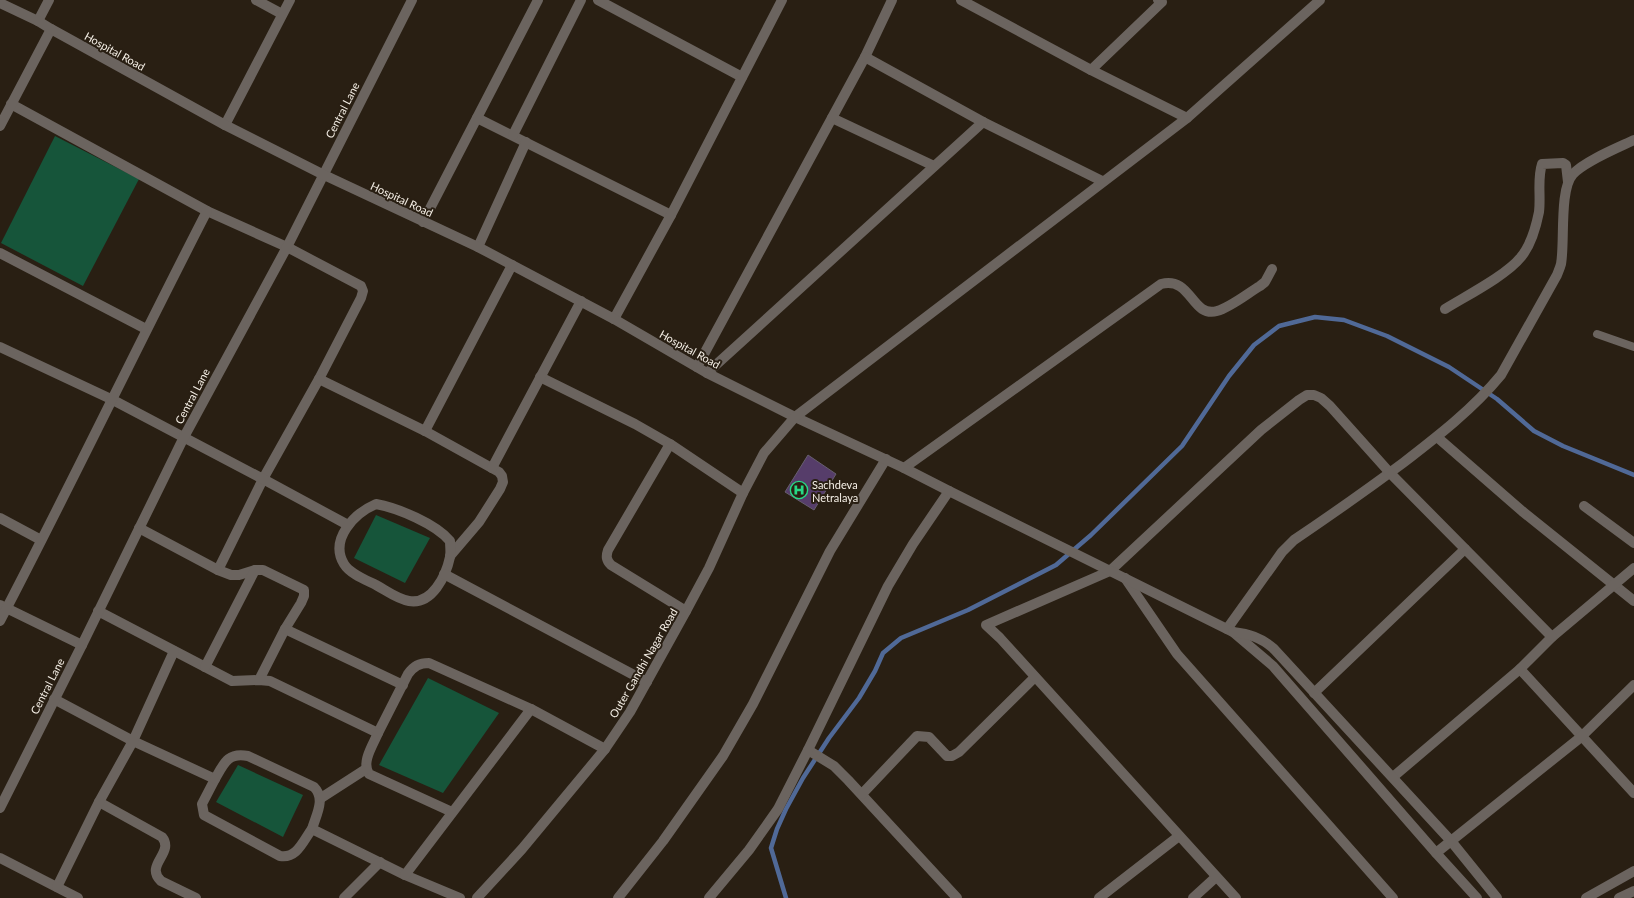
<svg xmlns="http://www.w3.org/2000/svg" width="1634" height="898" viewBox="0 0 1634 898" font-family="Lato,sans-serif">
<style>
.green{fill:#16553a}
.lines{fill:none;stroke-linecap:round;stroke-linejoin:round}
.stream{stroke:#506997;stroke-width:4.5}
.building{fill:#563d6a;stroke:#665e6e}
.service{stroke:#6b645f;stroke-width:8}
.minor{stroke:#6b645f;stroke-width:10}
.tertiary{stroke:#6b645f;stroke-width:10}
.labels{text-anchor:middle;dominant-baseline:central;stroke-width:4;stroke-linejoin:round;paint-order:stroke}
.street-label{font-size:11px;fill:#f6f0e7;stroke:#291f13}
.poi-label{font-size:11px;fill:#f6f0e7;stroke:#291f13;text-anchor:start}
</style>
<rect width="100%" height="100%" fill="#291f13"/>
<g class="green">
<polygon points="55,136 139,179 83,286 1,243"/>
<polygon points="376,515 430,538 405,583 354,558"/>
<polygon points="428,678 499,713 443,793 379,765"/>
<polygon points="238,765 303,795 283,837 216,802"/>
</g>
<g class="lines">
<polyline class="stream" points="786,898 771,848 777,829 786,809 803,778 829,738 859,698 875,671 883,653 901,638 968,610 1056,565 1091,535 1182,446 1229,376 1254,345 1279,326 1315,317 1344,320 1387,336 1449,367 1497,399 1534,431 1563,446 1634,475"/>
</g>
<polygon class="building" points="808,455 836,474 814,510 785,492"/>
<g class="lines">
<polyline class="service" points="1597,334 1634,347"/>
<g class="minor">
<polyline points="256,0 282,14"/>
<polyline points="598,0 742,77"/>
<polyline points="961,0 1091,70"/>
<polyline points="1158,0 1162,2 1091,70 1187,118"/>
<polyline points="38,21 49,0"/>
<polyline points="11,104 207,211 287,247 361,286 363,291 361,298 319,379 263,479 218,570"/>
<polyline points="477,118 671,215"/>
<polyline points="832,118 934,166"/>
<polyline points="983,122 1102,181"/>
<polyline points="225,125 290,0"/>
<polyline points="0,126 51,29"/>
<polyline points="513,135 581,0"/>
<polyline points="423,222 538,0"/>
<polyline points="478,247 526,142"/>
<polyline points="0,253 146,329"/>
<path d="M 1445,309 C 1466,296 1507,275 1521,257 C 1531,245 1536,227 1539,212 C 1541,196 1537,179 1542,164 L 1563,163 L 1566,165 L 1568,182"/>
<polyline points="614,319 671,215 782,0"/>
<polyline points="0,347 113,400 263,479 348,525"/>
<polyline points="697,367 865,57 892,0"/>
<polyline points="707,373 983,122 865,57"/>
<polyline points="540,377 635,424 670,444 743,493"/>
<polyline points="319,379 425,431 499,472 502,476 503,482 500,489 479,522 450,556"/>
<polyline points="425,431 512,265"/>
<polyline points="1437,437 1522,511 1634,601"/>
<path d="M 670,444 L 608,550 C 606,556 606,560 611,565 L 686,611"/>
<polyline points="492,468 581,301"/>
<path d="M 904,468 L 1161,284 C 1192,276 1191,318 1217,311 C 1231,307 1248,293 1260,286 L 1265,282 L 1272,269"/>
<path d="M 376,504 C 398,508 436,524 450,541 C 450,546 451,552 450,557 C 446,576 432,605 409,601 C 397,599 387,591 376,585 C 366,580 350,574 344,564 C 329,539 355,513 376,504 Z"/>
<polyline points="1584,506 1634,543"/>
<polyline points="0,518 41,540"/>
<polyline points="139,528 218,570 231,575 239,575 255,570 263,570 304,590 304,596 301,603 285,629 259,680"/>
<polyline points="444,574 647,682"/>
<polyline points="1125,578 1177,654 1393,898"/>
<polyline points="0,605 82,645"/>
<path d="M 98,611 L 232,681 L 259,680 L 270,681 L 378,733 L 408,674 C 414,666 419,663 429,663 L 531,709 L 605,749"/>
<path d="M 0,621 C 71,485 137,347 207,211"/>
<polyline points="285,629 403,685"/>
<path d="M 1227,629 L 1282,552 L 1294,540 C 1331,515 1368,489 1403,463 C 1438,436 1473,409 1501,375 L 1557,275 C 1558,272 1560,268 1561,264 C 1565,243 1559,189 1573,174 C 1585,161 1617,148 1634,140"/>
<polyline points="205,667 255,570"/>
<polyline points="1520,669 1634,793"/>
<polyline points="1314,693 1465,549"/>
<path d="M 54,699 L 133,741 L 215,779 L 202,804 L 204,815 L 280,856 C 297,859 303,841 312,829 L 405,875 L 460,898"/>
<path d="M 378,733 C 373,745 361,762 369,774 L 452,812"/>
<polyline points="808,750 834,766 848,780 957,898"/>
<polyline points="1393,777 1520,669 1552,637 1634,568"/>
<path d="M 215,779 C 224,763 228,752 248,756 L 314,787 C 326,799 316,815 312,829"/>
<polyline points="862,794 917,736 929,737 947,756 952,756 959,752 1034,678"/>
<polyline points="321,798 366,769"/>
<path d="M 99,802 L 162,837 C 175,853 144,865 161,881 L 196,898"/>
<polyline points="0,808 82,645 184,437 287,247 412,0"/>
<polyline points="1436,853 1581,737 1634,685"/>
<polyline points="0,858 78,898"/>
<polyline points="405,875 531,709"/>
<polyline points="57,887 99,802 133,741 174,651"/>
<polyline points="344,898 380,862"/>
<polyline points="618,898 663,841 723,756 753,704 830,551 886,459"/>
<polyline points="709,898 749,850 778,809 808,750 888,586 913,544 949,491"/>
<polyline points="1099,898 1179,836"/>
<polyline points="1193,898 1216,877"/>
<polyline points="1236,898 1000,638 986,625 1110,571 1261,430 1299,400 1307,395 1314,395 1321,398 1330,406 1390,473 1552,637"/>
</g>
<g class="tertiary">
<polyline points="0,3 38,21 51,29 225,125 322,174 478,247 614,319 707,373 795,417 904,468 949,491 1233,632 1273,666 1436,853 1477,898"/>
<path d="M 1233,632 C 1249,634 1260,637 1273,648 L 1451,841 L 1497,898"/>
<polyline points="477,898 522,849 605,749 630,712 686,611 709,568 743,493 764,453 795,417 1187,118 1320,0"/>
<polyline points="1586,898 1634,871"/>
<polyline points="1619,898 1634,891"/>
</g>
</g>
<defs>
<symbol id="hospital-ring" viewBox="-11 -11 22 22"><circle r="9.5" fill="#291f13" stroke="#27d885" stroke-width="1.5"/><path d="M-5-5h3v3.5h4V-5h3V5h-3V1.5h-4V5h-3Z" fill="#27d885"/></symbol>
</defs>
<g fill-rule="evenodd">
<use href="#hospital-ring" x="789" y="480" width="20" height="20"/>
</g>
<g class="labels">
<g class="street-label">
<text transform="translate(115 51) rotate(29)">Hospital Road</text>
<text transform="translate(342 110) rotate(-63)">Central Lane</text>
<text transform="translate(402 199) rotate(25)">Hospital Road</text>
<text transform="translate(690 349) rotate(29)">Hospital Road</text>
<text transform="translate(192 396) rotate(-62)">Central Lane</text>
<text transform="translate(643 663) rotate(-60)">Outer Gandhi Nagar Road</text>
<text transform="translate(47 686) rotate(-63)">Central Lane</text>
</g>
<g class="poi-label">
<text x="812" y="484">Sachdeva<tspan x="812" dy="13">Netralaya</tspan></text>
</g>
</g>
</svg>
